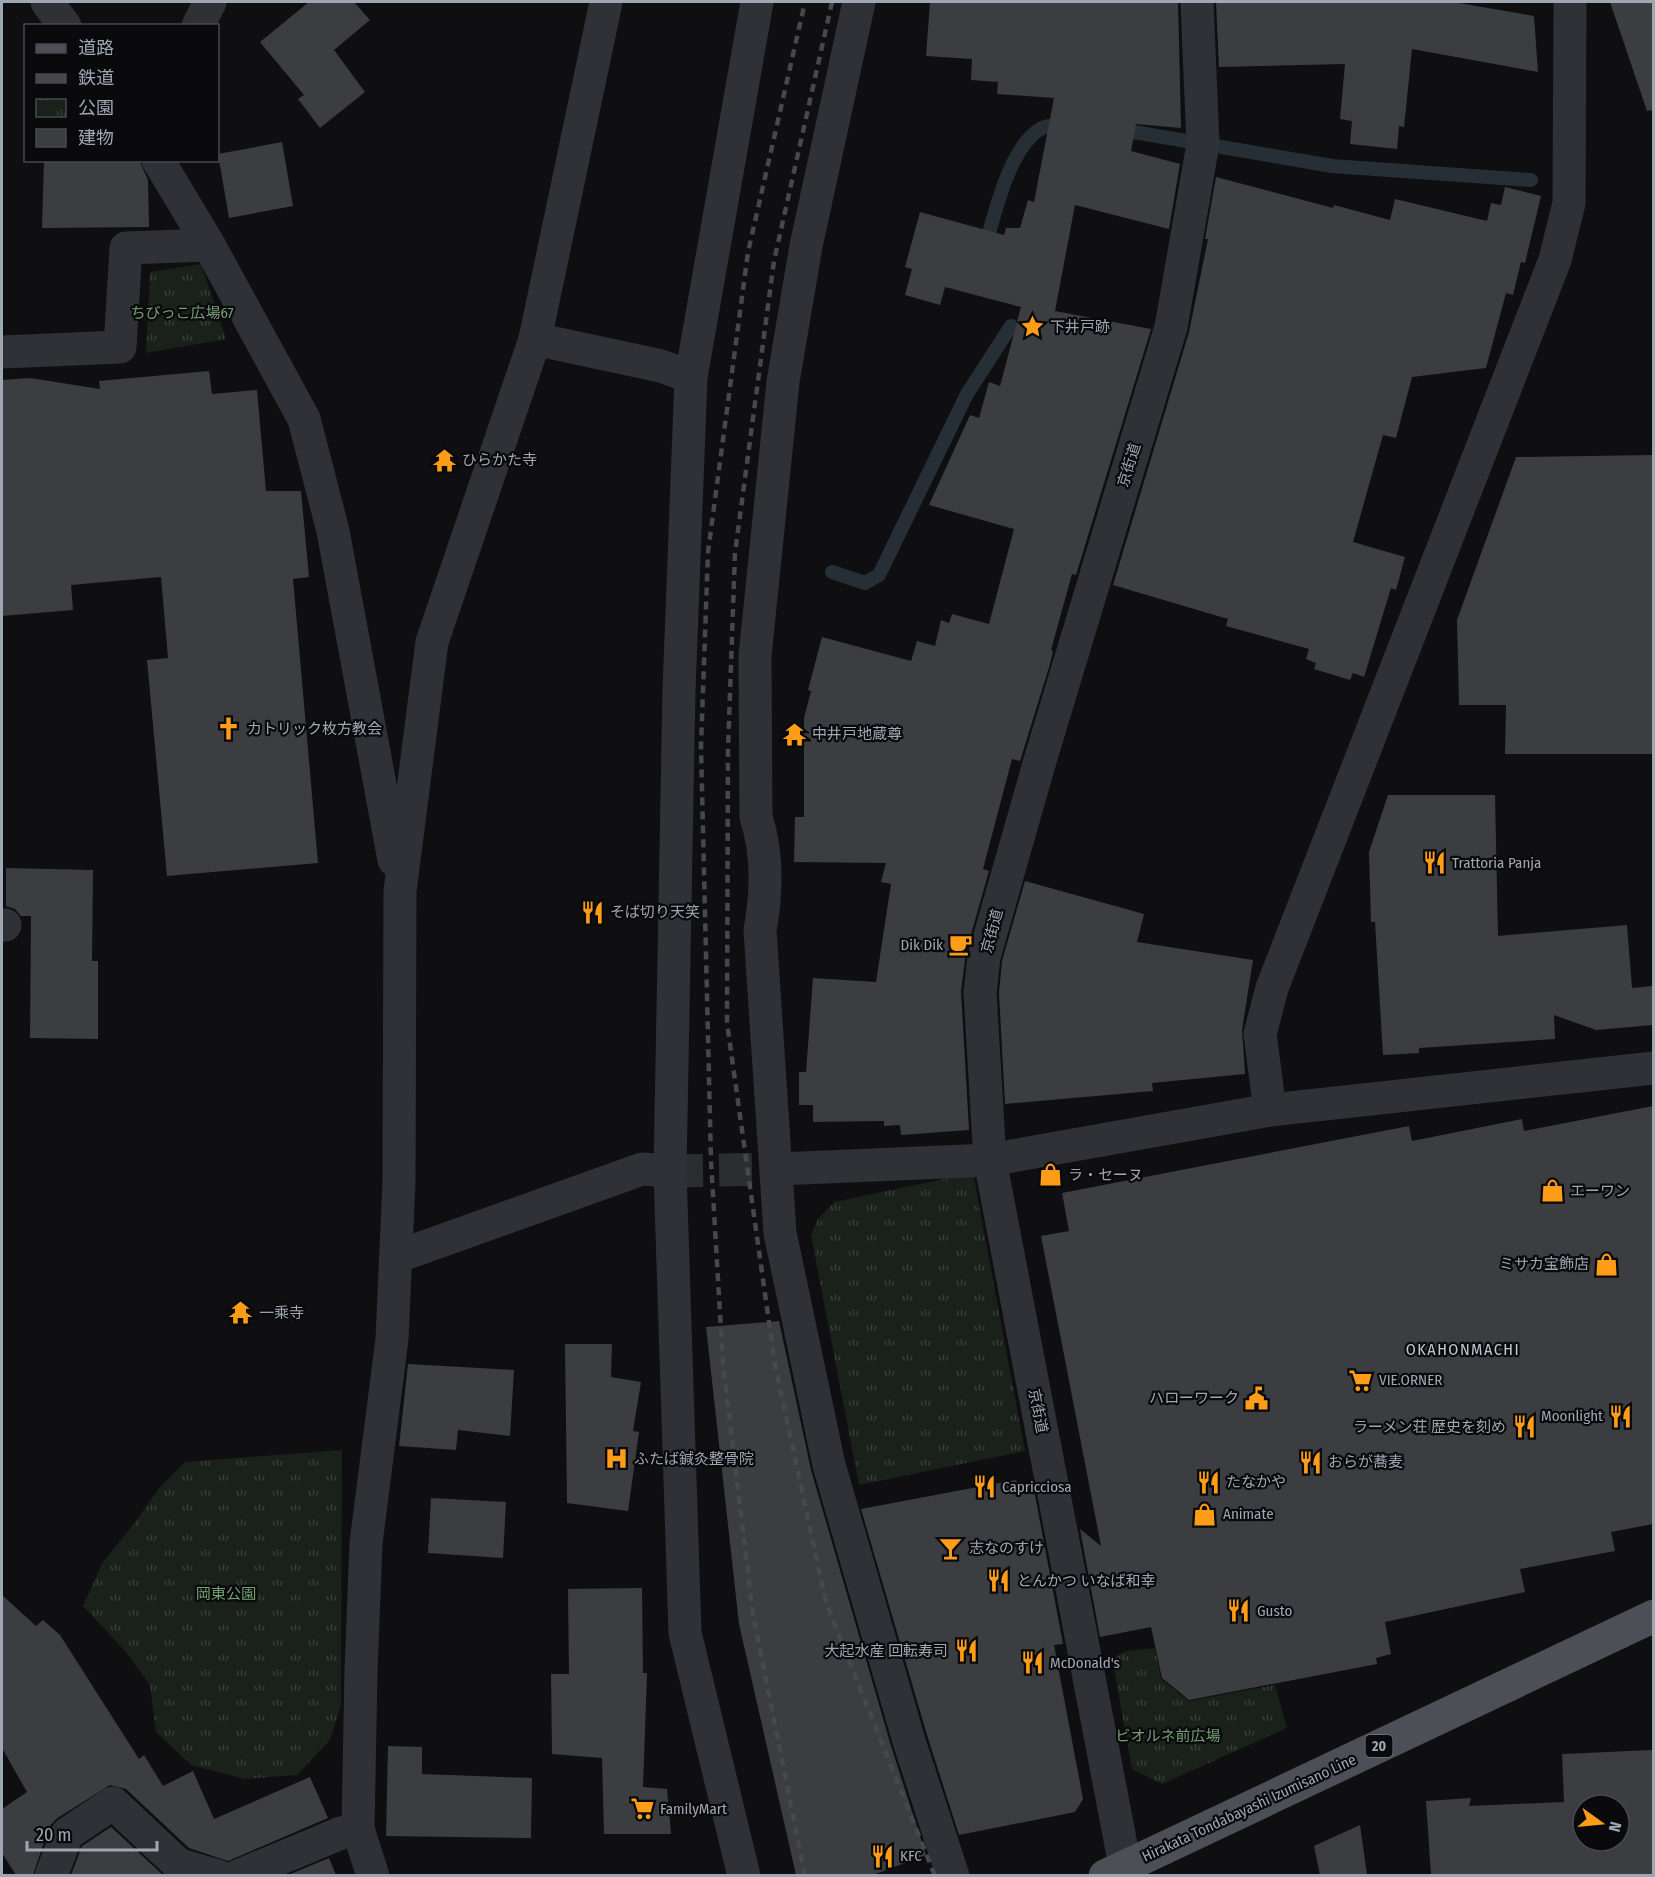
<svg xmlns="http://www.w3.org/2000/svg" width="1655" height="1877" viewBox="0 0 1655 1877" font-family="'Fira Sans Condensed','Noto Sans JP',sans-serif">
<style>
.park{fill:url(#park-tufts)}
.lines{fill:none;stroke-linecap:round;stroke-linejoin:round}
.stream{stroke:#252f35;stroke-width:14}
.building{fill:#3b3d41;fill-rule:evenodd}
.minor-tunnel{stroke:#2c2d31;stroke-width:33;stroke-dasharray:33 16;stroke-linecap:butt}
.minor{stroke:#303136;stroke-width:33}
.major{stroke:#4c4f55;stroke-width:33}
.rail{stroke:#45484d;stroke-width:4.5;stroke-dasharray:8 6;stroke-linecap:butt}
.labels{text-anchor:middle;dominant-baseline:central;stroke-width:4.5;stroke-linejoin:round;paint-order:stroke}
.shield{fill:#0a0a0c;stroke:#727881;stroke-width:1.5}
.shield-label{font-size:14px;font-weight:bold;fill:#9fa7b3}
.park-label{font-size:15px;fill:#75a074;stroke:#0a0a0c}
.poi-label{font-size:15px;fill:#9fa7b3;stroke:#0a0a0c;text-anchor:start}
.street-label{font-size:15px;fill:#9fa7b3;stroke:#0a0a0c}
.neighbourhood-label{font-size:16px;letter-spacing:1.5px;fill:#c0c5cf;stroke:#0a0a0c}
</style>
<defs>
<pattern id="park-tufts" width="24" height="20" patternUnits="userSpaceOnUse" patternTransform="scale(1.5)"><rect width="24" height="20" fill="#19211a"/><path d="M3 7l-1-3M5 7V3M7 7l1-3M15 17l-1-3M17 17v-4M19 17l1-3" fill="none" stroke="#373e39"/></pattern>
</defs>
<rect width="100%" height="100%" fill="#0f0f11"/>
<g class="park">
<polygon points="201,264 226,339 146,353 150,272"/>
<polygon points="973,1173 1025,1451 859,1485 811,1235 818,1219 834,1202"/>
<polygon points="342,1450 341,1706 330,1740 297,1775 245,1779 191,1765 156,1732 150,1685 126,1652 83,1606 103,1562 133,1525 160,1487 185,1462"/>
<polygon points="1155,1648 1161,1679 1189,1701 1275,1685 1287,1728 1162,1784 1132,1769 1112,1658 1126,1651"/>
</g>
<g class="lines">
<g class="stream">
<polyline points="1116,129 1332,166 1531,180"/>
<path d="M 985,247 C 995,214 1009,146 1042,128 C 1047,125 1058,126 1065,125"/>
<polyline points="832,572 865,583 879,575 967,394 1011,326"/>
</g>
</g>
<g class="building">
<polygon points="309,2 354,2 370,20 334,50 365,92 320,128 298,99 304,95 260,42"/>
<polygon points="930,2 1178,2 1181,128 1136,124 1131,151 1180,164 1169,229 1075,205 1055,311 1151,329 1076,575 1072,574 1051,650 1053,651 1050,664 1020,761 1012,759 983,869 989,871 966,952 961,991 969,1130 901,1135 900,1125 884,1126 884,1121 813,1122 813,1105 799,1105 799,1072 806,1072 813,978 876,982 891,884 881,882 886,863 794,862 795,817 804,817 804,718 811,691 808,690 822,637 911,661 917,641 935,646 941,620 949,623 952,614 989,624 1014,529 929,505 970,415 979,418 989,382 1000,386 1021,307 945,287 940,305 905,295 912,269 905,267 920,212 1004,235 1006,228 1020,228 1028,200 1034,202 1054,98 997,94 998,82 971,80 972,59 926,56"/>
<polygon points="1260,2 1453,2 1534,16 1538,72 1412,49 1404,127 1399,126 1397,149 1350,144 1352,121 1340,119 1345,64 1219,67 1216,3"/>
<polygon points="1610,2 1653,2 1653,110 1647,111"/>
<polygon points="282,142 293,206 229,218 218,154"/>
<polygon points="44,160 140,162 148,180 149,227 42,228"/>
<polygon points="1216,177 1333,208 1334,205 1390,220 1395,199 1487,221 1491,203 1501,205 1505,187 1541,196 1525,263 1521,262 1513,295 1506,293 1486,368 1412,377 1396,438 1383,435 1353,542 1405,557 1396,590 1391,588 1364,677 1353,673 1350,680 1314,669 1316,663 1306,659 1309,649 1226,626 1228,619 1113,585 1189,332 1208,239 1205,239"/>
<polygon points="209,371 212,394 257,390 266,491 301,491 309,577 293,579 318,863 167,876 147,660 168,658 161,577 71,585 73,610 2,616 2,380 30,378 100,389 99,381"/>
<polygon points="1653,455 1653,754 1505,754 1506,705 1459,705 1457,620 1516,457"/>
<polygon points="1388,795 1495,795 1498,936 1627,925 1632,988 1653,986 1653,1025 1596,1030 1554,1015 1555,1039 1419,1048 1419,1053 1383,1055 1375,922 1371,922 1369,852"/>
<polygon points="6,868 93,870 92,961 98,961 98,1039 30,1038 31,916 21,916 15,909 6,906"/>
<polygon points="1025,881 1144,914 1137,942 1253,960 1242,1030 1245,1074 1152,1083 1153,1091 1005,1104 999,993 1002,961"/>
<polygon points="1653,1106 1653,1524 1611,1532 1615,1551 1520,1569 1525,1592 1385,1622 1391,1654 1376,1658 1377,1664 1189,1700 1162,1678 1151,1627 1100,1637 1080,1529 1101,1546 1041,1236 1069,1231 1062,1193 1409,1126 1412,1141 1522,1119 1524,1131"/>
<polygon points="779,1321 811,1470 891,1746 926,1855 873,1875 796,1875 739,1624 706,1327"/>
<polygon points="565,1344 612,1344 611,1377 641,1382 633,1431 639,1432 628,1511 567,1503"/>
<polygon points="408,1364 514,1370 510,1436 458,1430 456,1450 399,1446"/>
<polygon points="1015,1480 1035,1495 1063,1644 1054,1645 1083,1799 1075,1812 959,1835 927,1735 861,1509"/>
<polygon points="431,1498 506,1502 503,1558 428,1553"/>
<polygon points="642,1588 643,1673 647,1673 643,1787 667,1789 671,1834 604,1834 602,1758 552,1754 551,1674 569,1674 568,1589"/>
<polygon points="2,1595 36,1626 43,1620 60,1635 139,1759 144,1755 163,1786 193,1771 214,1819 310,1777 328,1818 228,1861 189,1848 126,1789 110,1785 56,1819 49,1827 33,1875 16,1875 2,1853 2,1809 27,1792 2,1748"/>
<polygon points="388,1746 422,1747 422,1774 532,1778 531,1838 386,1836"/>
<path d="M 1653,1750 L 1653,1875 L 1431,1875 L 1426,1801 L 1471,1798 L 1469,1806 L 1564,1802 L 1562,1754 ZM 1583,1805 L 1619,1805 L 1619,1841 L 1583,1841 Z"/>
<polygon points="1360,1825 1367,1875 1320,1875 1314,1846"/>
<polygon points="111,1827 163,1875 71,1875 82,1846"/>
<polygon points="329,1858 336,1875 288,1875"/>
</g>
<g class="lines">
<polyline class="minor-tunnel" points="670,1171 778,1169"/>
<g class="minor">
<polyline points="47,2 65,26"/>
<path d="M 859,2 L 806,246 L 783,382 L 755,656 L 756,817 C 768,854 767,892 760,930 L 780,1233 L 829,1465 L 909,1741 L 953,1876"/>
<polyline points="198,26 210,2"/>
<polyline points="158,160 209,245 304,419 333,531 394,860"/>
<polyline points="535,339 661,366 691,377"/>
<polyline points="2,352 120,347 126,248 209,245"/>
<polyline points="2,925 5,925"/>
<polyline points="1270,1110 1260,1034 1272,988 1555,260 1569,203 1570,2"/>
<polyline points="778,1169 990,1160 1270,1110 1654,1068"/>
<polyline points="396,1257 642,1169 670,1171"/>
<polyline points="51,1876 67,1834 113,1803 179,1865 218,1876"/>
<polyline points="238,1876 341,1833 358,1829"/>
<polyline points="373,1876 358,1829 361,1671 366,1543 392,1339 399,1182 400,891 432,642 535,339 606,2"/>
<polyline points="744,1876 685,1633 670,1171 679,690 691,377 757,2"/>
<polyline points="1127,1876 990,1160 980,993 984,957 1039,764 1171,327 1203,144 1197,2"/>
</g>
<polyline class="major" points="1105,1876 1654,1616"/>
<g class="rail">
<polyline points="832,2 774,261 735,553 728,750 727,1023 775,1365 826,1603 935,1876"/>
<polyline points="805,1876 753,1615 723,1364 711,1161 701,747 708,552 748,252 805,2"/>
</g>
</g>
<defs>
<symbol id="sight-bare" viewBox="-9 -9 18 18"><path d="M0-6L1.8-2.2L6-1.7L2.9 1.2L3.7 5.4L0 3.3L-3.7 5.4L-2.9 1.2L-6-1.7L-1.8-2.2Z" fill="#ff9d19" stroke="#0a0a0c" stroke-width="2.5" paint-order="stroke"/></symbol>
<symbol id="temple-bare" viewBox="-9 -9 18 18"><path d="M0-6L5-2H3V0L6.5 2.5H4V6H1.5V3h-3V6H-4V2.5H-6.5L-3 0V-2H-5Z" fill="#ff9d19" stroke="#0a0a0c" stroke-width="2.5" paint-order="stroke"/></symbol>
<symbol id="church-bare" viewBox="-9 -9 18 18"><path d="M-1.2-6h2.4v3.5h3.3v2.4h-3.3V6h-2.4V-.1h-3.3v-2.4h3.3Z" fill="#ff9d19" stroke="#0a0a0c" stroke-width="2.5" paint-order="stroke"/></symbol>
<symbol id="restaurant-bare" viewBox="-9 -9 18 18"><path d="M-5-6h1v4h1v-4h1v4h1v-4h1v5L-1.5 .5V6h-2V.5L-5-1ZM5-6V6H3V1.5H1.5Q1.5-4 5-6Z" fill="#ff9d19" stroke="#0a0a0c" stroke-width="2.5" paint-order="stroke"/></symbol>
<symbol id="cafe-bare" viewBox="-9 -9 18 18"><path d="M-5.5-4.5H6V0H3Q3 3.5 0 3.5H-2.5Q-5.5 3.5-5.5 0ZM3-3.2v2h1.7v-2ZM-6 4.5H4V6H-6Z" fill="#ff9d19" stroke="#0a0a0c" stroke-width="2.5" paint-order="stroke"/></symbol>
<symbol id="shop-bare" viewBox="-9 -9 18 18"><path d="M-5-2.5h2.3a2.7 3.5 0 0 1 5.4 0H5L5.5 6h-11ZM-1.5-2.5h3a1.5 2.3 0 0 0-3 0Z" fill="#ff9d19" stroke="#0a0a0c" stroke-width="2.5" paint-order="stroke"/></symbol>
<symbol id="supermarket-bare" viewBox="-9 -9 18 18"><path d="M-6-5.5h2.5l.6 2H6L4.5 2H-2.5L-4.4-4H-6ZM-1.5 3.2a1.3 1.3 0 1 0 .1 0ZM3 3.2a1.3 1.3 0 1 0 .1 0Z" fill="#ff9d19" stroke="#0a0a0c" stroke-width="2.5" paint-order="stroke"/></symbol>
<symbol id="civic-bare" viewBox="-9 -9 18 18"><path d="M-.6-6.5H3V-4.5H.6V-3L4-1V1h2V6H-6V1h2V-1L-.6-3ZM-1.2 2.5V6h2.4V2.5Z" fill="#ff9d19" stroke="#0a0a0c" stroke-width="2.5" paint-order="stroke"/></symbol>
<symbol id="hospital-bare" viewBox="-9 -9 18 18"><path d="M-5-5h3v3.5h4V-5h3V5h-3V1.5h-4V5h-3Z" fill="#ff9d19" stroke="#0a0a0c" stroke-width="2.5" paint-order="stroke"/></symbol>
<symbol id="bar-bare" viewBox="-9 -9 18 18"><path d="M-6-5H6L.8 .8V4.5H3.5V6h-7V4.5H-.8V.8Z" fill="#ff9d19" stroke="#0a0a0c" stroke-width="2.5" paint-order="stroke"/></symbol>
</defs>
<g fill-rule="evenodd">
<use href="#sight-bare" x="1016" y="310" width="33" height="33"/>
<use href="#temple-bare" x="428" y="444" width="33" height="33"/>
<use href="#church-bare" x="212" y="712" width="33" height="33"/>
<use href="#temple-bare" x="778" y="718" width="33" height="33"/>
<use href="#restaurant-bare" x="1418" y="846" width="33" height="33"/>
<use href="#restaurant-bare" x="576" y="896" width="33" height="33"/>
<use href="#cafe-bare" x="944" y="928" width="33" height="33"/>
<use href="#shop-bare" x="1034" y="1158" width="33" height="33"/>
<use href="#shop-bare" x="1536" y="1174" width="33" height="33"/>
<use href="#shop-bare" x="1590" y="1248" width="33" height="33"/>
<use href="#temple-bare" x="224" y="1296" width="33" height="33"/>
<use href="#supermarket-bare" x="1344" y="1364" width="33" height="33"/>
<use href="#civic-bare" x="1240" y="1382" width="33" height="33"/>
<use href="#restaurant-bare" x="1604" y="1400" width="33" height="33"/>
<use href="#restaurant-bare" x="1508" y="1410" width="33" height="33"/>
<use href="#hospital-bare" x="600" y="1442" width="33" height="33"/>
<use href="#restaurant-bare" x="1294" y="1446" width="33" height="33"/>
<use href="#restaurant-bare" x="1192" y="1466" width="33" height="33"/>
<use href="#restaurant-bare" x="968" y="1470" width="33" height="33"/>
<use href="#shop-bare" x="1188" y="1498" width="33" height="33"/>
<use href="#bar-bare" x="934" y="1532" width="33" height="33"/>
<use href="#restaurant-bare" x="982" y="1564" width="33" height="33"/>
<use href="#restaurant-bare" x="1222" y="1594" width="33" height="33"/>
<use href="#restaurant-bare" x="950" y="1634" width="33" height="33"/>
<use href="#restaurant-bare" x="1016" y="1646" width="33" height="33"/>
<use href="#supermarket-bare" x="626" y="1792" width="33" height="33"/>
<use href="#restaurant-bare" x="866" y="1840" width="33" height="33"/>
</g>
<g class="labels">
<rect class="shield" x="1365.5" y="1735" width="27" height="22" rx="4.5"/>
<g class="shield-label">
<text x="1379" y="1746">20</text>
</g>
<g class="park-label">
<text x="182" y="313">ちびっこ広場67</text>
<text x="226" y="1594">岡東公園</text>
<text x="1168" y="1736">ビオルネ前広場</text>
</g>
<g class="poi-label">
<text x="1050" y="327">下井戸跡</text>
<text x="462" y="460">ひらかた寺</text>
<text x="247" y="729">カトリック枚方教会</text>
<text x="812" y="734">中井戸地蔵尊</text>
<text x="1452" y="863">Trattoria Panja</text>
<text x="610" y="912">そば切り天笑</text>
<text x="943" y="945" text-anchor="end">Dik Dik</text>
<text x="1068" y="1175">ラ・セーヌ</text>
<text x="1570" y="1191">エーワン</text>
<text x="1589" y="1264" text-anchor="end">ミサカ宝飾店</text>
<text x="259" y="1313">一乘寺</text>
<text x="1379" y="1380">VIE.ORNER</text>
<text x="1239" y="1398" text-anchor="end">ハローワーク</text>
<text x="1603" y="1416" text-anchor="end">Moonlight</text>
<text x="1506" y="1427" text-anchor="end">ラーメン荘 歴史を刻め</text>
<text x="634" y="1459">ふたば鍼灸整骨院</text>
<text x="1328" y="1462">おらが蕎麦</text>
<text x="1226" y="1482">たなかや</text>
<text x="1002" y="1487">Capricciosa</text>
<text x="1223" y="1514">Animate</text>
<text x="969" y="1548">志なのすけ</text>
<text x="1017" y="1581">とんかつ いなば和幸</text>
<text x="1257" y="1611">Gusto</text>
<text x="948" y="1651" text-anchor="end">大起水産 回転寿司</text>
<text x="1050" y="1663">McDonald's</text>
<text x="660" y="1809">FamilyMart</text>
<text x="900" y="1856">KFC</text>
</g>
<g class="street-label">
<text transform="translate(1129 465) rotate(-73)">京街道</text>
<text transform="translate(992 931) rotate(-75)">京街道</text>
<text transform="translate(1038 1411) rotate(79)">京街道</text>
<text transform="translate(1249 1808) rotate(-25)">Hirakata Tondabayashi Izumisano Line</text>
</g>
<g class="neighbourhood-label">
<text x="1463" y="1349">OKAHONMACHI</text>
</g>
</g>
<rect width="1655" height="1877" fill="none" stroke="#9fa7b3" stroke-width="6"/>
<rect x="24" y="24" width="195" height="138" fill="#0a0a0c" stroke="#46494f" stroke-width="1.5"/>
<rect x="36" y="44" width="30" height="9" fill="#4c4f55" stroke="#46494f" stroke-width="1.5"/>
<text x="78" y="54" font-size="18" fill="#9fa7b3">道路</text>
<rect x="36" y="74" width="30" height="9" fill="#45484d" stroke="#46494f" stroke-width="1.5"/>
<text x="78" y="84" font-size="18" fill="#9fa7b3">鉄道</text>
<rect x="36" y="99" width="30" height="18" fill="url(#park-tufts)" stroke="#46494f" stroke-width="1.5"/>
<text x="78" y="114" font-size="18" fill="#9fa7b3">公園</text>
<rect x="36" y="129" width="30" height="18" fill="#3b3d41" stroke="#46494f" stroke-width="1.5"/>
<text x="78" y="144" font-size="18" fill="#9fa7b3">建物</text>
<g transform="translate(1601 1823) rotate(105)"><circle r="28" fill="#0a0a0c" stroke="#46494f" stroke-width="1.5"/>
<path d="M0-4.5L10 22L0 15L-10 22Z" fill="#ff9d19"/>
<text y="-9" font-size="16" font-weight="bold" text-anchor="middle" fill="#9fa7b3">N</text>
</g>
<path d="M27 1841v9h130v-9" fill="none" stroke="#9fa7b3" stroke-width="3"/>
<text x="36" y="1841" font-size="18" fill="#9fa7b3" stroke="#0a0a0c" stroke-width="4.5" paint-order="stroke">20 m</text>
</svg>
